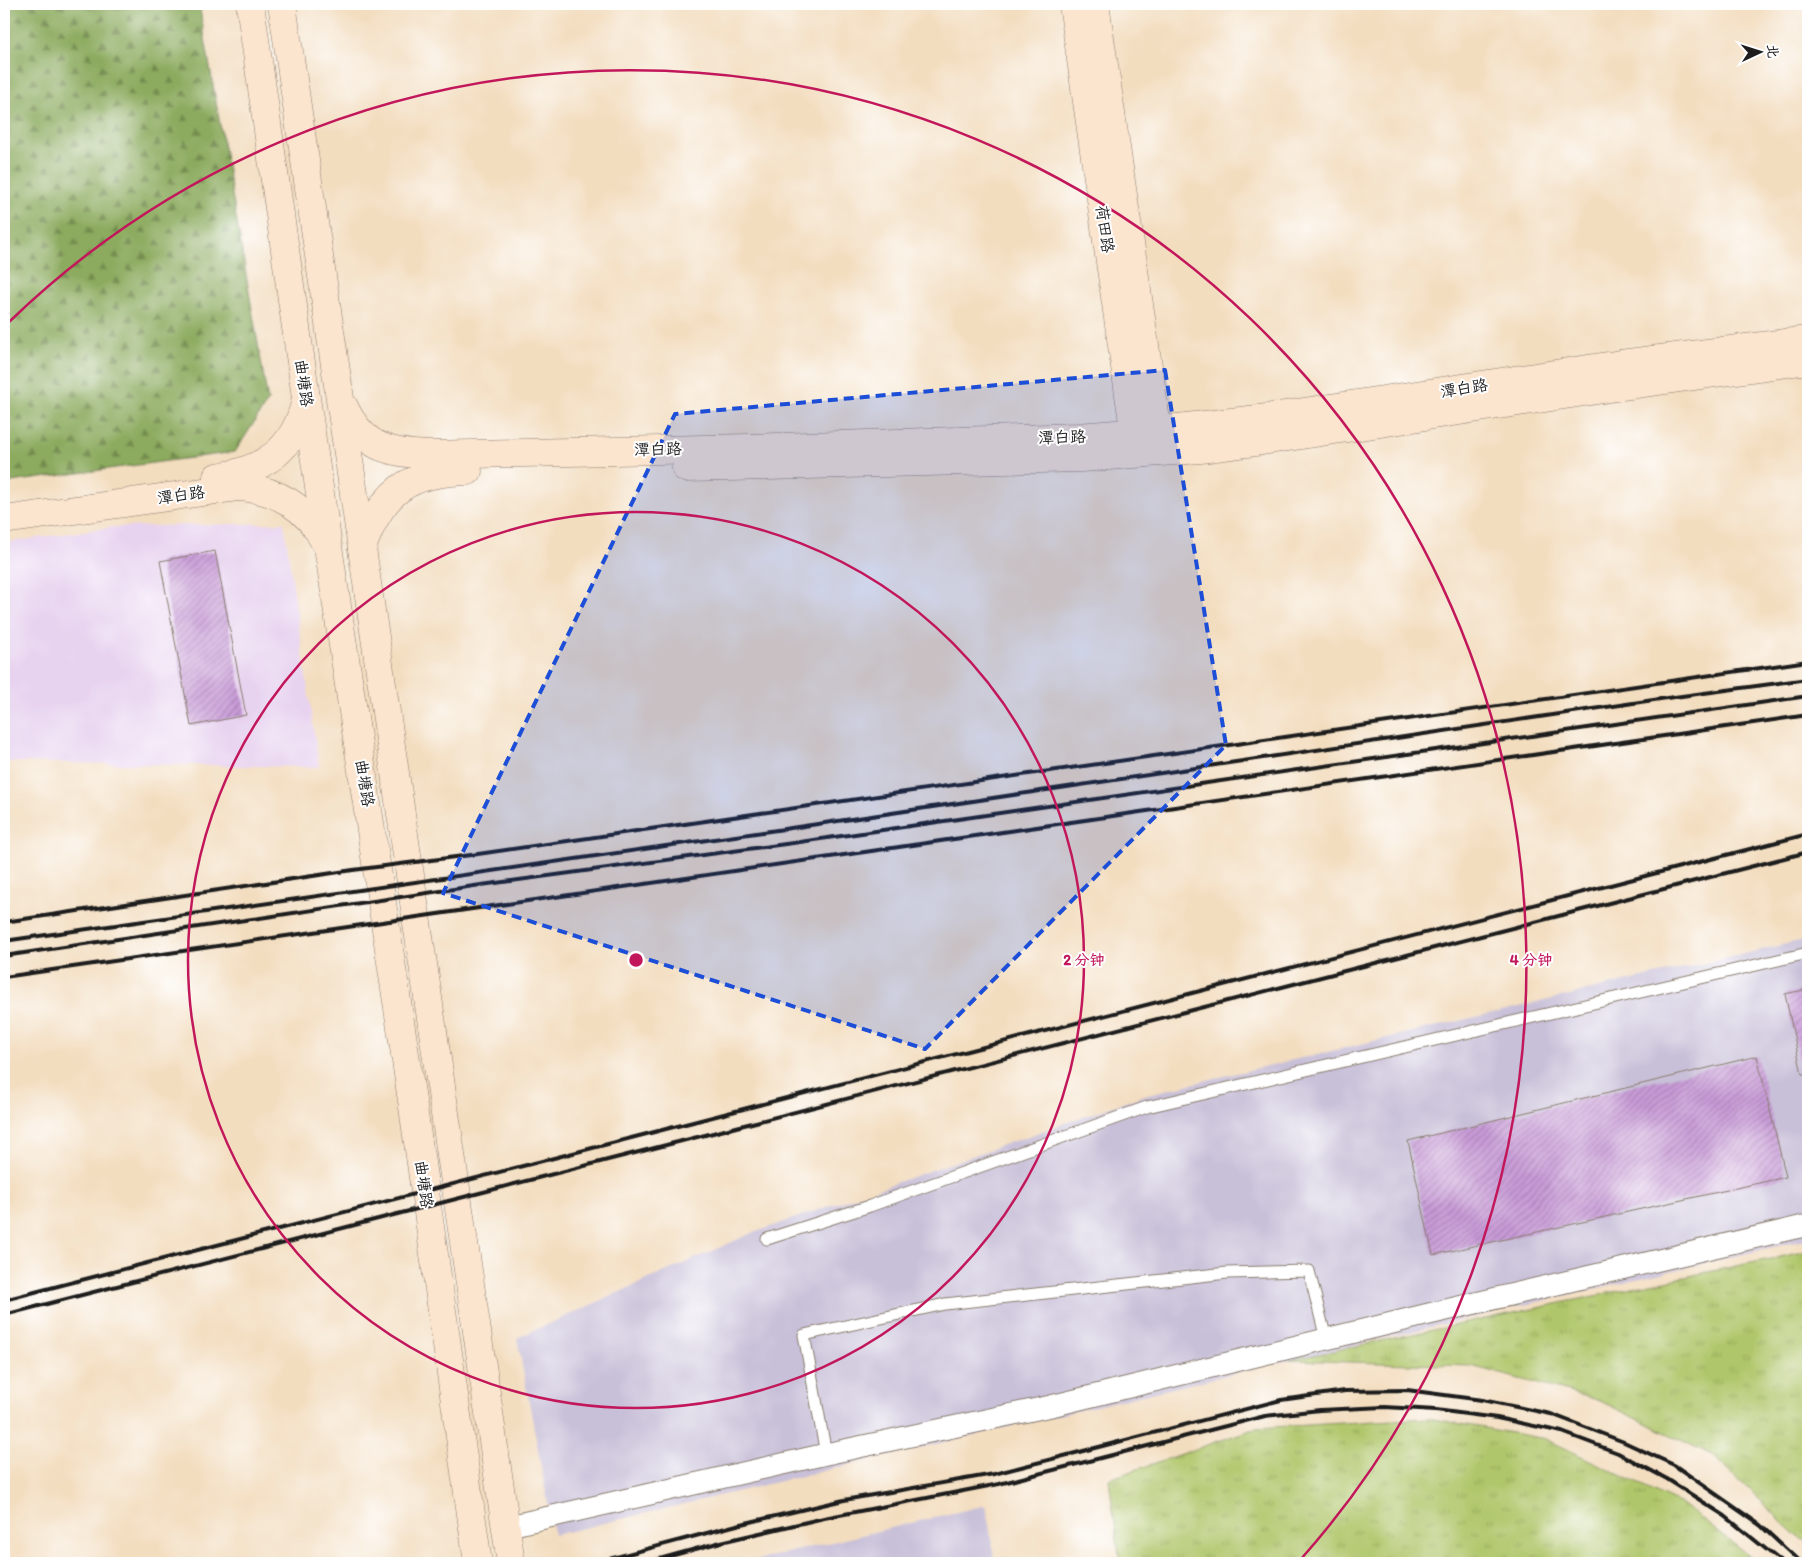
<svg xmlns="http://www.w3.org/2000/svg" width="1812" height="1567" viewBox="0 0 1812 1567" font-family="Itim,'LXGW WenKai TC',sans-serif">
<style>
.built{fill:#e7d2ef}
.industrial{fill:#c8bfd8}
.grass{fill:url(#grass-tufts);stroke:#667143}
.forest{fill:url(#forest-firs);stroke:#54643d}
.building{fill:url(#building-hatch)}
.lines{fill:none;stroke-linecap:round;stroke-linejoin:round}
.lane-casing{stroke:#887c6e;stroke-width:13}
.street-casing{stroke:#887c6e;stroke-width:23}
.secondary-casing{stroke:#887c6e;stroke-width:29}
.lane{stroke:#fff;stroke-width:11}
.street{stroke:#fff;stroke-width:21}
.secondary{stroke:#fce5cf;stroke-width:28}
.rail{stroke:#1c1c1c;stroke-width:4}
.marked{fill:#1d4ed8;fill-opacity:0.2;stroke:#1d4ed8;stroke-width:4;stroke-dasharray:10 6;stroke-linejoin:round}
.ring{fill:none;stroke:#c2185b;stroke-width:2.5}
.labels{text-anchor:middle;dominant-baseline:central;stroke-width:4;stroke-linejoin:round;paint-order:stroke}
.street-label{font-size:16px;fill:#1c1c1c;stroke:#fff}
.centre{fill:#c2185b;stroke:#fff;stroke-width:2.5}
.ring-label{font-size:15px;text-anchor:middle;font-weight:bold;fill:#c2185b;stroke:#fff;stroke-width:4;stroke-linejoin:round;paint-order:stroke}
</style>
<defs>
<pattern id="grass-tufts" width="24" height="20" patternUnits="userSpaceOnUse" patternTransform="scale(1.25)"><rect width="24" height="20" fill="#b0c66a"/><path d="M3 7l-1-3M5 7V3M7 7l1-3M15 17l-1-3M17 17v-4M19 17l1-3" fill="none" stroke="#97aa5b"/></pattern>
<pattern id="forest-firs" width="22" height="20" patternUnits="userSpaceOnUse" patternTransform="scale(1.25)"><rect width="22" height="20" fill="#8cab5e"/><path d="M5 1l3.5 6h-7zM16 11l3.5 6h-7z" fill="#728a4d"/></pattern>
<pattern id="building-hatch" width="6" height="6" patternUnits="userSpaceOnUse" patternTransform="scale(1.25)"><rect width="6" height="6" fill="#c99bd8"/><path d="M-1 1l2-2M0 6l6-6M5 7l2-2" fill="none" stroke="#a27eae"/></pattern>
</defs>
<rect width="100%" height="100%" fill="#fff"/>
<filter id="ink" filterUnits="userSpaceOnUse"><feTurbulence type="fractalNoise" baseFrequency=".02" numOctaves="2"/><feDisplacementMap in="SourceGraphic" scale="10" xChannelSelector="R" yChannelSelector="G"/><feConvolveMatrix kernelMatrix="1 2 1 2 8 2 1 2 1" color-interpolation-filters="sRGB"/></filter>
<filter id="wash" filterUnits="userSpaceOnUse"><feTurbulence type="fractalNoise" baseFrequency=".0096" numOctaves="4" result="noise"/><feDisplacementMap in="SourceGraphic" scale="20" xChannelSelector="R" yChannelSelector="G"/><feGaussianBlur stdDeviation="1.12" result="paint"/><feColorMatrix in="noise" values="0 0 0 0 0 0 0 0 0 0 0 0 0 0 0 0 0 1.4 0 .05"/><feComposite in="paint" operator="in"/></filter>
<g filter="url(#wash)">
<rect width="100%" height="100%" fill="#f3ddbf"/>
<polygon class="built" points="284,523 319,767 4,762 4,543 111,527"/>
<g class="industrial">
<polygon points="1808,939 1808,1239 1290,1360 554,1535 517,1338 750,1234 1148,1094"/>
<polygon points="986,1505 995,1563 745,1563"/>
</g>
<g class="grass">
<polygon points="1808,1251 1808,1545 1712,1455 1598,1400 1471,1366 1290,1360"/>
<polygon points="1428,1418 1546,1439 1685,1506 1758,1563 1120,1563 1109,1479 1256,1428"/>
</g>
<polygon class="forest" points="4,4 199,4 268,401 235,452 4,483"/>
<g id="blocks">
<g class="building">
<polygon points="215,551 246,715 191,726 160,561"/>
<polygon points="1808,989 1808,1074 1802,1074 1785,994"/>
<polygon points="1757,1056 1786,1177 1433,1255 1408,1141"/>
</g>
</g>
</g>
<g filter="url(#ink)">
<use href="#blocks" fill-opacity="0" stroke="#887c6e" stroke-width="1"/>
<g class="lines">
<defs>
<g id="lane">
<polyline points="767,1239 870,1206 1147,1107 1808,953"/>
<polyline points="826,1454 804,1335 945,1304 1227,1273 1309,1271 1326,1339"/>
</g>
<polyline id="street" points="505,1527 826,1454 1051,1406 1429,1314 1808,1225"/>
<g id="secondary">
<polyline points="250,4 314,454 413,1107 478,1563"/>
<polyline points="282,4 511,1563"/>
<polyline points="1073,4 1137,450"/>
<polyline points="1095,4 1160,448"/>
<path d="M 344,407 C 363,447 387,453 428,455 L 750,448 L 1078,437 L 1141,432 L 1259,419 L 1621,364 L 1808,340"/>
<polyline points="686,468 1081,458 1200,449 1262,441 1623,386 1808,360"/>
<path d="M 217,477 C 264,470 294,450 305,403"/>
<path d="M 4,520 L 238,487 C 275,488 309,508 325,543"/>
<path d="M 362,548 C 382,491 408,472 468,471"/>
</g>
</defs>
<use href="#lane" class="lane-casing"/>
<use href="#street" class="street-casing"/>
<use href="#secondary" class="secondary-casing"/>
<use href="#lane" class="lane"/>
<use href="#street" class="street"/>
<use href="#secondary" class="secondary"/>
<g class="rail">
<polyline points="4,922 353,870 471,855 1808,661"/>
<polyline points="4,941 784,829 1667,698 1808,679"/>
<polyline points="4,956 474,886 793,843 1808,696"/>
<polyline points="4,977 1808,715"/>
<path d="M 4,1300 C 605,1142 1207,991 1808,834"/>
<polyline points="4,1315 1808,852"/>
<polyline points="594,1563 737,1525 844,1500 994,1474 1281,1400 1345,1391 1407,1390 1482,1400 1551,1414 1624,1442 1674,1465 1760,1525 1801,1563"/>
<polyline points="645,1563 721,1542 824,1518 999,1484 1265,1416 1320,1410 1385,1407 1436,1410 1497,1418 1562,1432 1618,1453 1667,1479 1725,1516 1783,1563"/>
</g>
</g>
</g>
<path class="marked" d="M 1165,370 L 1226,745 L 925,1049 L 443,893 L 675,414 Z"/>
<g class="ring">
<circle cx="636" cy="960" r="448"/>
<path d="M9 322A895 895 0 0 1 1301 1559"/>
</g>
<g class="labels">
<g class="street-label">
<text transform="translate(1105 229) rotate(82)">荷田路</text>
<text transform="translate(304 383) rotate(82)">曲塘路</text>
<text transform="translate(1464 388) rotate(-9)">潭白路</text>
<text transform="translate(1062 437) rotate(-2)">潭白路</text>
<text transform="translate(658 449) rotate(-1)">潭白路</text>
<text transform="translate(181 495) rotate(-8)">潭白路</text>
<text transform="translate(365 783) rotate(81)">曲塘路</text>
<text transform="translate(424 1184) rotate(82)">曲塘路</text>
</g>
</g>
<circle cx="636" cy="960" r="8" class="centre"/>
<g class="ring-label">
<text x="1084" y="965">2 分钟</text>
<text x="1531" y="965">4 分钟</text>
</g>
<rect width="1812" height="1567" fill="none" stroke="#fff" stroke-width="20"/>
<g transform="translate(1760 52) rotate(86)" stroke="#ffffff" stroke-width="4" paint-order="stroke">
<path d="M0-4L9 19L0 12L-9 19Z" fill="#1c1c1c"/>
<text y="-8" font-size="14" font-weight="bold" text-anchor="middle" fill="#1c1c1c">北</text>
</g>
</svg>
